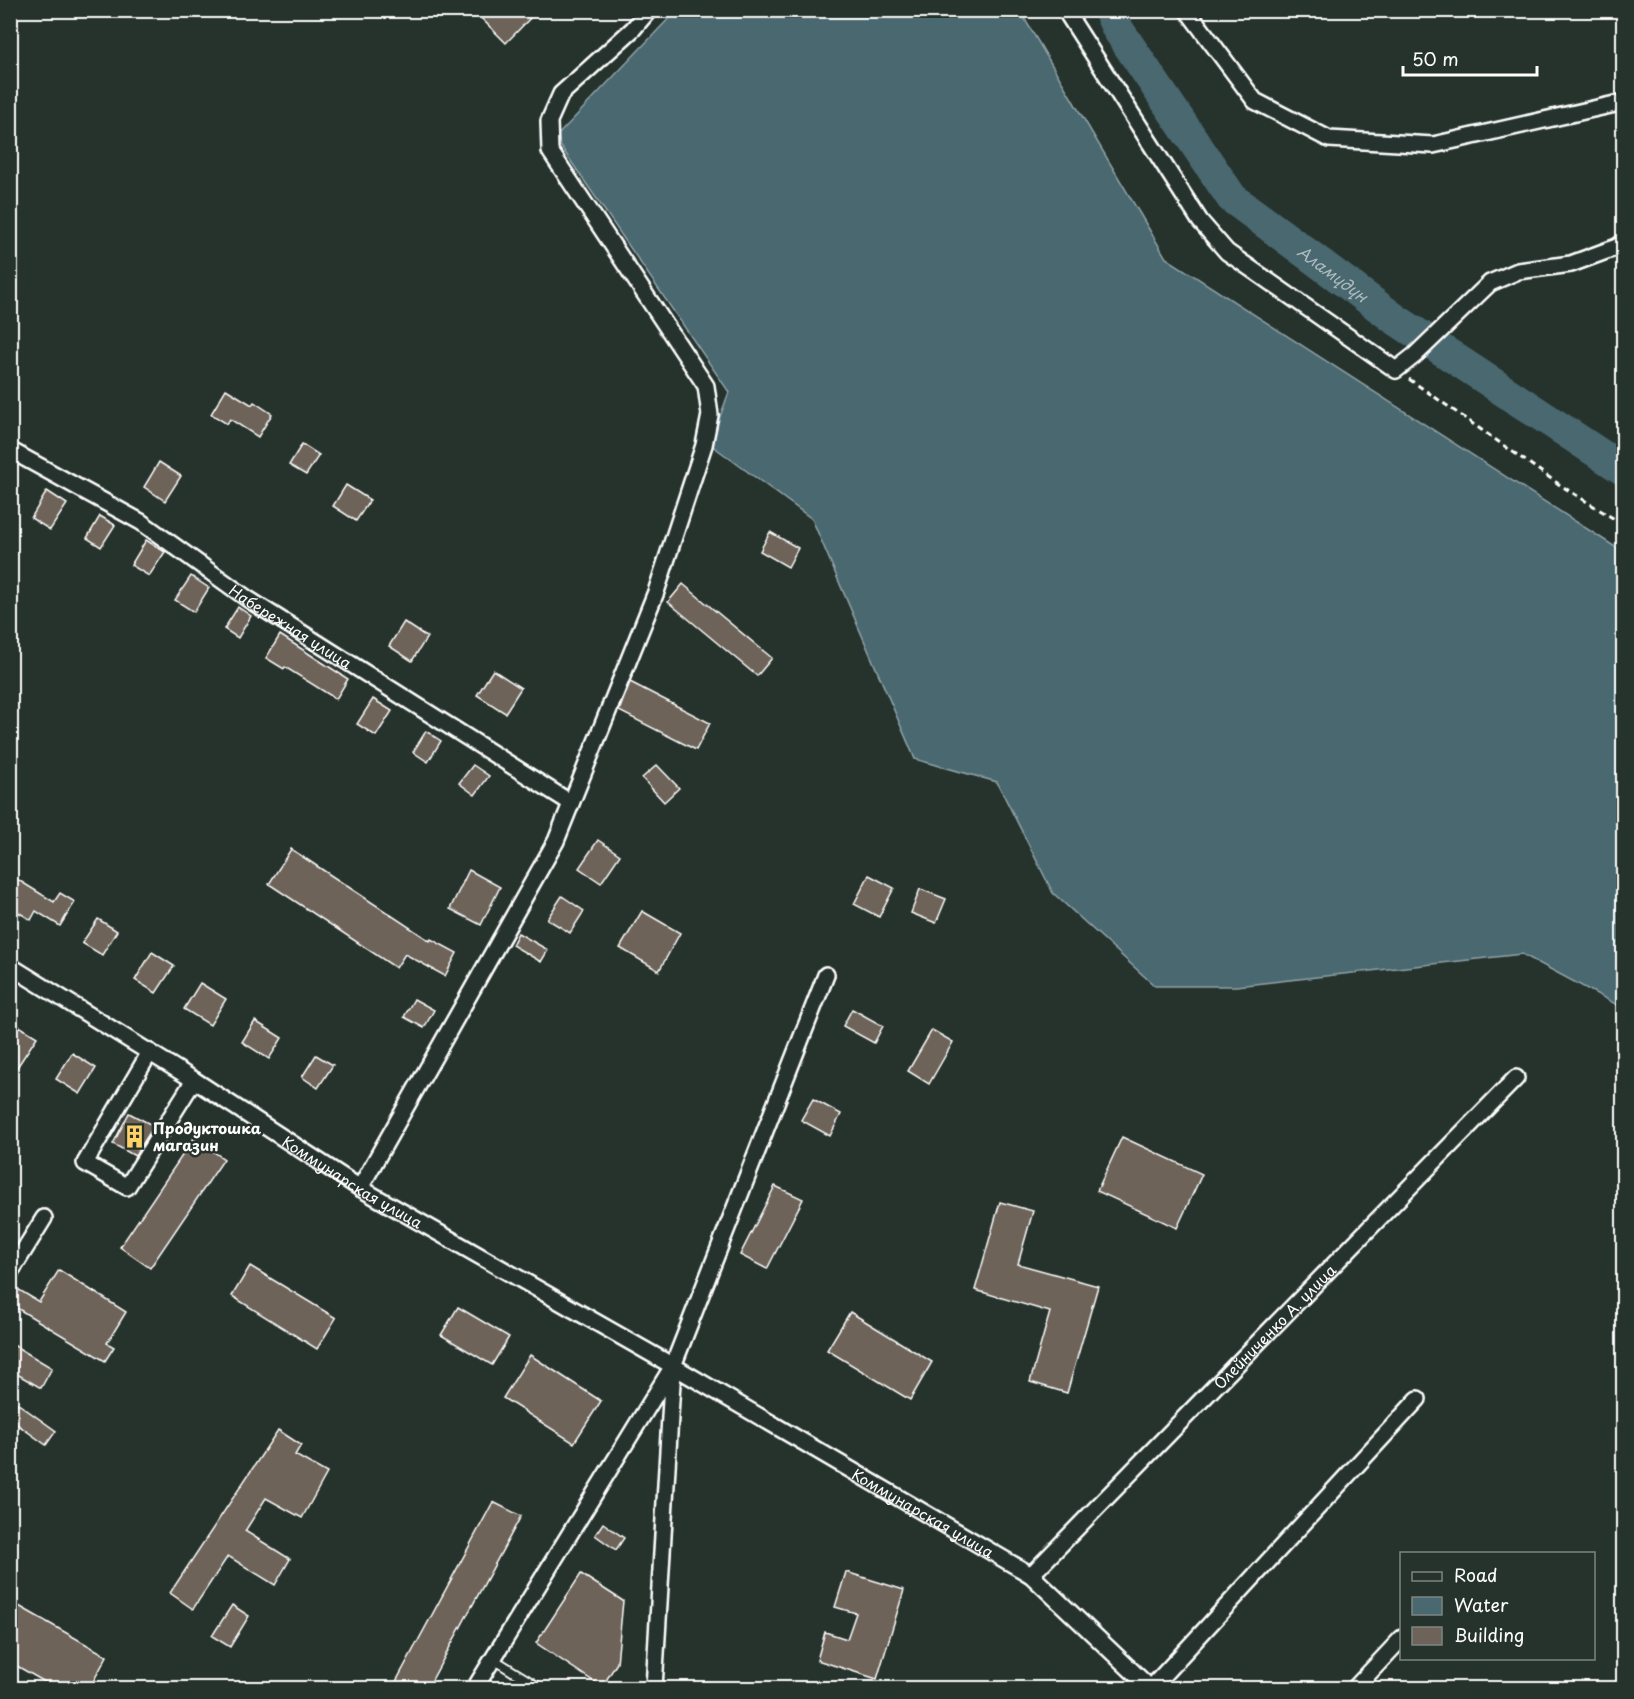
<svg xmlns="http://www.w3.org/2000/svg" width="1634" height="1699" viewBox="0 0 1634 1699" font-family="'Playpen Sans',sans-serif">
<style>
.water{fill:#496870;stroke:#92a4a9;stroke-width:1.5}
.lines{fill:none;stroke-linecap:round;stroke-linejoin:round}
.river{stroke:#496870;stroke-width:32}
.building{fill:#6e6358;stroke:#fff;stroke-width:1.5}
.lane-casing{stroke:#fff;stroke-width:12}
.street-casing{stroke:#fff;stroke-width:20}
.path{stroke:#fff;stroke-width:3;stroke-dasharray:6 4.5;stroke-linecap:butt}
.lane{stroke:#26332d;stroke-width:8}
.street{stroke:#26332d;stroke-width:15}
.labels{text-anchor:middle;dominant-baseline:central;stroke-width:5;stroke-linejoin:round;paint-order:stroke}
.street-label{font-size:15px;fill:#fff;stroke:#26332d}
.poi-label{font-size:15px;font-weight:bold;fill:#fff;stroke:#26332d;text-anchor:start}
.water-label{font-size:16px;font-style:italic;fill:#adbbbf;stroke:#26332d}
</style>
<rect width="100%" height="100%" fill="#26332d"/>
<filter id="ink" filterUnits="userSpaceOnUse"><feTurbulence type="fractalNoise" baseFrequency=".0167" numOctaves="2"/><feDisplacementMap in="SourceGraphic" scale="12" xChannelSelector="R" yChannelSelector="G"/><feConvolveMatrix kernelMatrix="1 2 1 2 8 2 1 2 1" color-interpolation-filters="sRGB"/></filter>
<g filter="url(#ink)">
<polygon class="water" points="676,11 1020,11 1166,258 1623,552 1623,1008 1522,954 1236,986 1155,986 1053,893 997,782 915,759 812,519 710,444 729,392 555,138"/>
<g class="lines">
<path class="river" id="s1" d="M 1109,10 L 1117,28 L 1232,198 L 1395,319 L 1624,470"/>
</g>
<g class="building">
<polygon points="473,10 538,10 506,43"/>
<polygon points="226,389 252,405 254,402 272,414 258,437 230,419 227,424 211,414"/>
<polygon points="302,444 319,455 306,475 289,465"/>
<polygon points="159,462 181,476 165,501 144,487"/>
<polygon points="346,485 370,500 356,521 333,506"/>
<polygon points="47,491 67,504 50,530 31,518"/>
<polygon points="100,516 115,525 101,547 87,538"/>
<polygon points="770,532 798,548 788,567 760,551"/>
<polygon points="146,540 165,552 149,576 131,565"/>
<polygon points="191,576 209,588 194,612 175,600"/>
<polygon points="683,584 772,658 757,676 668,602"/>
<polygon points="238,607 251,616 238,638 224,629"/>
<polygon points="404,622 427,637 412,661 389,646"/>
<polygon points="280,635 348,679 336,699 285,667 284,669 266,658"/>
<polygon points="493,670 521,688 505,713 477,695"/>
<polygon points="630,682 710,723 696,750 619,711"/>
<polygon points="373,699 392,711 376,736 357,724"/>
<polygon points="426,731 441,741 428,762 413,752"/>
<polygon points="473,765 489,776 475,795 459,783"/>
<polygon points="657,765 679,788 664,802 642,778"/>
<polygon points="598,840 620,855 601,883 579,868"/>
<polygon points="291,849 430,941 431,939 457,953 445,976 405,954 396,968 269,884"/>
<polygon points="469,870 500,887 481,925 450,909"/>
<polygon points="10,875 54,902 60,893 75,902 60,926 36,911 31,920 10,907"/>
<polygon points="869,875 894,888 879,917 854,904"/>
<polygon points="920,889 946,899 936,923 911,913"/>
<polygon points="562,896 584,911 570,933 547,919"/>
<polygon points="642,911 680,933 659,971 620,948"/>
<polygon points="98,919 117,931 102,955 82,943"/>
<polygon points="518,933 548,950 541,962 512,945"/>
<polygon points="152,952 174,966 156,993 135,980"/>
<polygon points="200,983 226,999 210,1025 184,1009"/>
<polygon points="414,999 434,1010 424,1028 404,1017"/>
<polygon points="852,1009 883,1026 874,1043 843,1026"/>
<polygon points="255,1021 282,1038 269,1059 242,1042"/>
<polygon points="19,1026 37,1037 10,1078 10,1040"/>
<polygon points="932,1030 953,1042 929,1084 908,1071"/>
<polygon points="72,1053 96,1068 80,1094 56,1079"/>
<polygon points="316,1055 333,1065 318,1088 302,1077"/>
<polygon points="813,1099 841,1114 830,1136 801,1120"/>
<polygon points="129,1113 154,1126 135,1156 113,1144"/>
<polygon points="1122,1137 1202,1174 1177,1228 1097,1191"/>
<polygon points="194,1138 224,1159 150,1268 120,1247"/>
<polygon points="775,1186 803,1199 767,1269 740,1255"/>
<polygon points="1000,1202 1033,1211 1018,1264 1098,1286 1067,1393 1030,1382 1050,1312 975,1290"/>
<polygon points="250,1266 336,1318 317,1349 232,1296"/>
<polygon points="59,1270 126,1312 107,1343 114,1347 105,1361 10,1304 10,1297 16,1288 39,1302"/>
<polygon points="458,1307 509,1337 492,1365 441,1335"/>
<polygon points="850,1312 932,1362 910,1400 827,1350"/>
<polygon points="10,1343 52,1368 41,1388 10,1370"/>
<polygon points="530,1355 601,1401 574,1443 503,1398"/>
<polygon points="10,1398 56,1431 46,1445 10,1419"/>
<polygon points="278,1430 301,1445 295,1455 327,1473 302,1518 266,1498 245,1531 290,1559 275,1585 228,1556 193,1609 170,1593"/>
<polygon points="493,1502 521,1516 427,1689 392,1689"/>
<polygon points="603,1523 624,1538 616,1550 595,1535"/>
<polygon points="846,1572 904,1590 877,1679 817,1660 825,1632 847,1639 856,1613 835,1607"/>
<polygon points="581,1574 623,1601 617,1663 602,1687 536,1643"/>
<polygon points="10,1601 107,1656 89,1689 57,1689 10,1662"/>
<polygon points="232,1605 249,1616 230,1647 212,1636"/>
</g>
<g class="lines">
<defs>
<polyline id="lane" points="493,1659 540,1688"/>
<g id="street">
<polyline points="1065,10 1200,221 1227,252 1396,370 1415,355 1490,283 1518,271 1571,264 1617,247 1624,242"/>
<polyline points="1187,10 1255,101 1329,139 1433,145 1624,102"/>
<path id="s2" d="M 10,450 L 141,522 L 248,599 L 571,803"/>
<path id="s3" d="M 10,966 L 194,1080 L 360,1188 L 673,1366 L 654,1688"/>
<polyline points="150,1052 85,1163 127,1187 194,1080"/>
<polyline points="360,1188 556,841 656,592 704,445 710,415 706,386 550,151 549,121 561,94 633,29 649,10"/>
<polyline points="10,1273 44,1218"/>
<path id="s4" d="M 673,1366 L 1031,1575 L 1150,1688"/>
<path id="s5" d="M 1031,1575 L 1516,1078"/>
<polyline points="475,1688 673,1366 826,975"/>
<polyline points="1151,1688 1418,1399"/>
<polyline points="1355,1688 1402,1638"/>
</g>
</defs>
<use href="#lane" class="lane-casing"/>
<use href="#street" class="street-casing"/>
<polyline class="path" points="1409,379 1560,485 1624,525"/>
<use href="#lane" class="lane"/>
<use href="#street" class="street"/>
</g>
</g>
<defs>
<symbol id="building-bare" viewBox="-9 -9 18 18"><path d="M-4-6H4V6H1V3H-1V6H-4ZM-2.5-4.3h1.7v1.8h-1.7ZM.8-4.3h1.7v1.8H.8ZM-2.5-1h1.7V.8h-1.7ZM.8-1h1.7V.8H.8Z" fill="#ffd166" stroke="#26332d" stroke-width="2.5" paint-order="stroke"/></symbol>
</defs>
<g fill-rule="evenodd">
<use href="#building-bare" x="118" y="1120" width="33" height="33"/>
</g>
<g class="labels">
<g class="street-label">
<text stroke="none"><textPath href="#s2" startOffset="332">Набережная улица</textPath></text>
<text stroke="none"><textPath href="#s3" startOffset="405">Коммунарская улица</textPath></text>
<text stroke="none"><textPath href="#s5" startOffset="348">Олейниченко А. улица</textPath></text>
<text stroke="none"><textPath href="#s4" startOffset="290">Коммунарская улица</textPath></text>
</g>
<g class="poi-label">
<text x="153" y="1127">Продуктошка<tspan x="153" dy="17">магазин</tspan></text>
</g>
<g class="water-label">
<text stroke="none"><textPath href="#s1" startOffset="351">Аламүдүн</textPath></text>
</g>
</g>
<rect width="1634" height="1699" fill="none" stroke="#26332d" stroke-width="36"/>
<rect x="18" y="18" width="1598" height="1663" fill="none" stroke="#fff" stroke-width="2" filter="url(#ink)"/>
<rect x="1400" y="1552" width="195" height="108" fill="#26332d" stroke="#7d8581" stroke-width="1.5"/>
<rect x="1412" y="1572" width="30" height="9" fill="#26332d" stroke="#7d8581" stroke-width="1.5"/>
<text x="1454" y="1582" font-size="18" fill="#ffffff">Road</text>
<rect x="1412" y="1597" width="30" height="18" fill="#496870" stroke="#7d8581" stroke-width="1.5"/>
<text x="1454" y="1612" font-size="18" fill="#ffffff">Water</text>
<rect x="1412" y="1627" width="30" height="18" fill="#6e6358" stroke="#7d8581" stroke-width="1.5"/>
<text x="1454" y="1642" font-size="18" fill="#ffffff">Building</text>
<path d="M1403 66v9h134v-9" fill="none" stroke="#ffffff" stroke-width="3"/>
<text x="1412" y="66" font-size="18" fill="#ffffff" stroke="#26332d" stroke-width="4.5" paint-order="stroke">50 m</text>
</svg>
